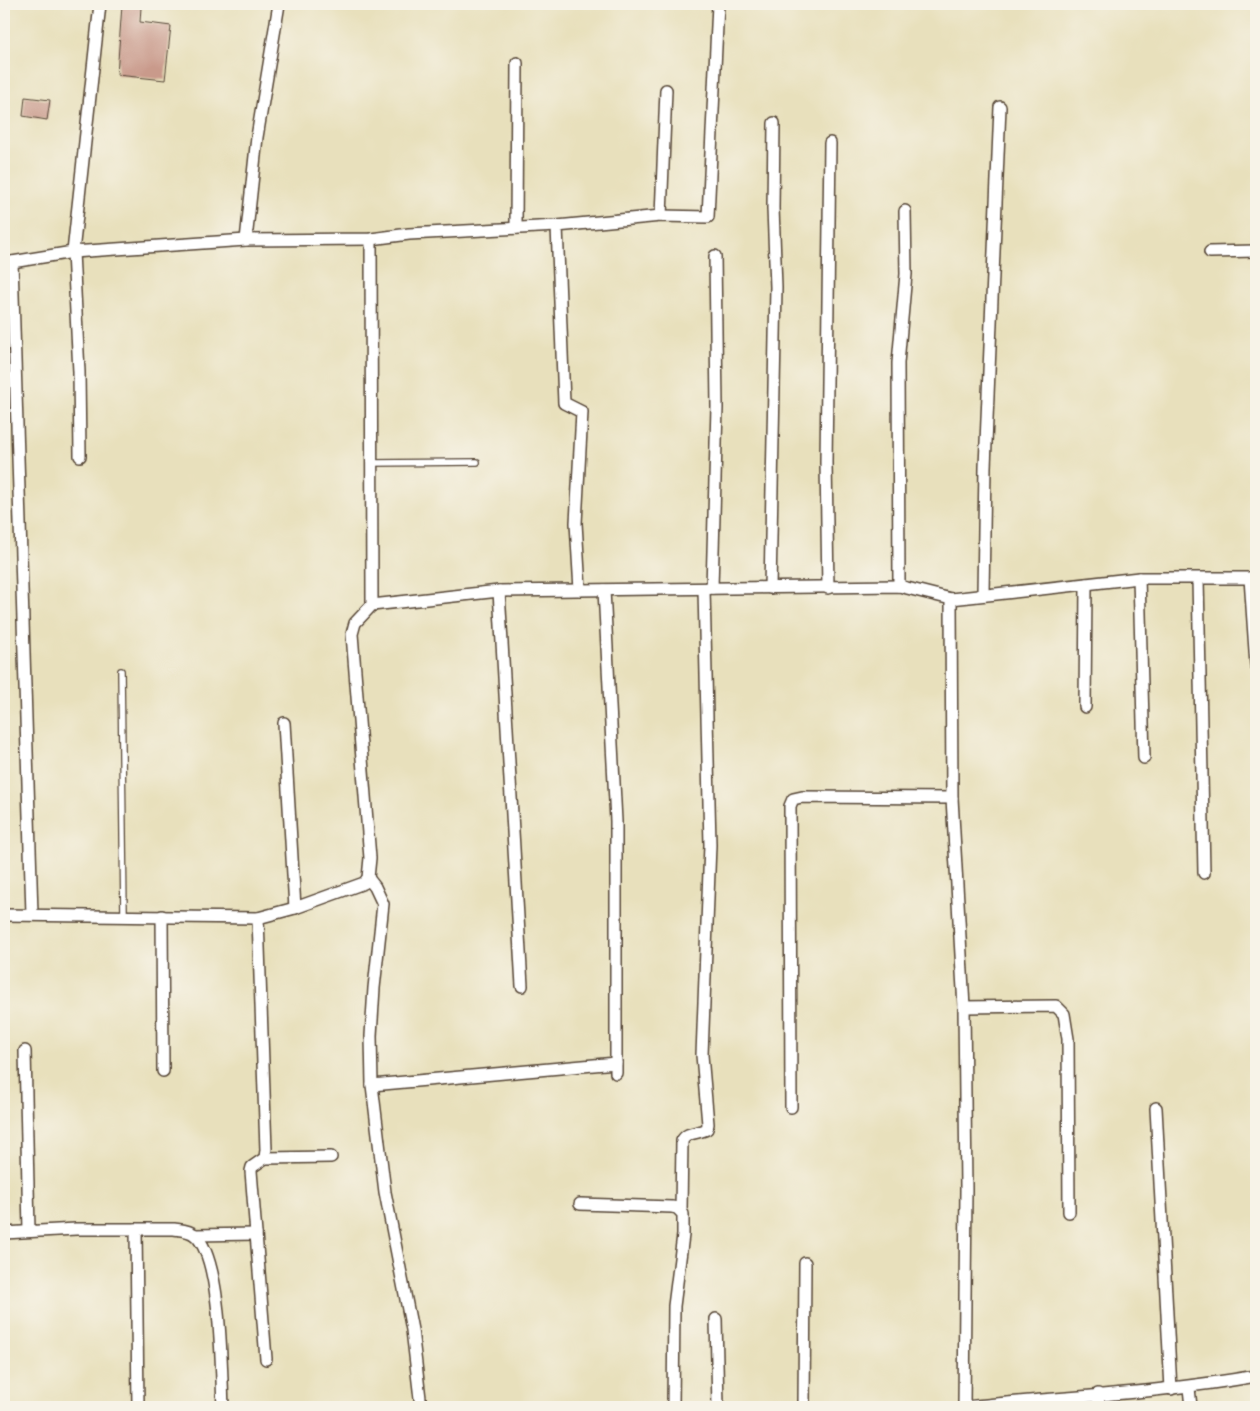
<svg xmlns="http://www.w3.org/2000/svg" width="1260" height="1411" viewBox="0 0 1260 1411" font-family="Pangolin,sans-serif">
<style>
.building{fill:#c99a8b}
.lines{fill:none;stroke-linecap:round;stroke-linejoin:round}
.lane-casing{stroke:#554536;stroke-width:8}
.street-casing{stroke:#554536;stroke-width:14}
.lane{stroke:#fff;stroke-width:5.5}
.street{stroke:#fff;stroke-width:11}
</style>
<rect width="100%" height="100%" fill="#f7f3e8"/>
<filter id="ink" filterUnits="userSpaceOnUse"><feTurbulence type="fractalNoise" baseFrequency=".02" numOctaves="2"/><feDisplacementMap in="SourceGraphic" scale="10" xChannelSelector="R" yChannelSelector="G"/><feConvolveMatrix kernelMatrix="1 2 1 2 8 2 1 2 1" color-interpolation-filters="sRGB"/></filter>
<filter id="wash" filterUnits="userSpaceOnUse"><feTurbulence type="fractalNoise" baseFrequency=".0096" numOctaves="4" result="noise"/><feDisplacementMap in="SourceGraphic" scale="20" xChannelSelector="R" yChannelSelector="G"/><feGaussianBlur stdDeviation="1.12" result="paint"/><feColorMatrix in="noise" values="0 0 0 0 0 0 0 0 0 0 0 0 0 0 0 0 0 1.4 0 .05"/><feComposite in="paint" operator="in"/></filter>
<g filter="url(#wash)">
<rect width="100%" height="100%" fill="#e8e0bc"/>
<g id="blocks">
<g class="building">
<polygon points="122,5 141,7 140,22 171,26 165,80 117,75"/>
<polygon points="25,97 50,100 47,120 23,116"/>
</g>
</g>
</g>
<g filter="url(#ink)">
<use href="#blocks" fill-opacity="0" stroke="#554536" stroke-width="1"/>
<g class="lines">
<defs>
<g id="lane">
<polyline points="372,463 477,462"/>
<polyline points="121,671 124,915"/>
</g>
<g id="street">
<polyline points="661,216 666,90"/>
<polyline points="516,228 517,63"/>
<polyline points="371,239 372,605"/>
<polyline points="246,240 257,137 279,4"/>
<polyline points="1210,252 1256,251"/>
<polyline points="12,262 32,914"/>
<polyline points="4,266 12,262 73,252 246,240 371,239 409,234 557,226"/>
<polyline points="80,456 79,372 73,252 100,4"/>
<polyline points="1139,578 1144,758"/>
<polyline points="1250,578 1256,665"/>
<polyline points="1198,579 1204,873"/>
<polyline points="899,586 898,363 906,274 905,211"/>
<polyline points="712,588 717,407 715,256"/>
<polyline points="770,588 776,287 773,208 774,123"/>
<polyline points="828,588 826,462 830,143"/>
<polyline points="580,590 576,523 582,412 564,403 557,226 661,216 708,217 718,4"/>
<polyline points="604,590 616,821 616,1073"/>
<polyline points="499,591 522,986"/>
<polyline points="983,594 985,467 1000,107"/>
<polyline points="951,599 1139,578 1256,578"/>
<polyline points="1085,707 1086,584"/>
<polyline points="284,723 295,908"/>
<polyline points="368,878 375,887 383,904 374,988 371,1036 372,1085 385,1192 412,1330 421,1407"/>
<polyline points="4,915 258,918 295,908 364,883 368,878 370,858 352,634 355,623 372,605 499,591 899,586 951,599 952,798 964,1007 966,1189 964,1407"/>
<polyline points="162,916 163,1071"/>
<polyline points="258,918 266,1150 265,1158 252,1167 251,1171 266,1359"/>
<polyline points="964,1007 1056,1006 1064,1014 1068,1039 1069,1212"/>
<polyline points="25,1051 29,1231"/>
<polyline points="372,1085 616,1063"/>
<polyline points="791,1107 790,806 793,799 802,797 952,798"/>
<polyline points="1156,1108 1171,1389"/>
<polyline points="265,1158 331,1157"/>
<polyline points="580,1204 672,1207 677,1208 683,1214 683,1235 674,1306 673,1407"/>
<path d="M 681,1211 L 682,1141 C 687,1131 698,1134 707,1129 L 708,1124 L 702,1055 L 710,845 L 704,589"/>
<polyline points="136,1229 138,1407"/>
<path d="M 4,1233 L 76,1229 L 174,1229 C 181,1230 189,1230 195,1235 C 222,1259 221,1370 223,1407"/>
<polyline points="195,1235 256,1234"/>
<polyline points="716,1319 718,1407"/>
<polyline points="1189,1388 1191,1407"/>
<polyline points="1098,1394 1099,1407"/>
<polyline points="804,1407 805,1263"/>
<path d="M 966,1407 C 1063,1397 1160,1393 1256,1376"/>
</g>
</defs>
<use href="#lane" class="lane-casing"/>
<use href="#street" class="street-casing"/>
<use href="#lane" class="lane"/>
<use href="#street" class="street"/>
</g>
</g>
<rect width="1260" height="1411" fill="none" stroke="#f7f3e8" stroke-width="20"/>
</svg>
